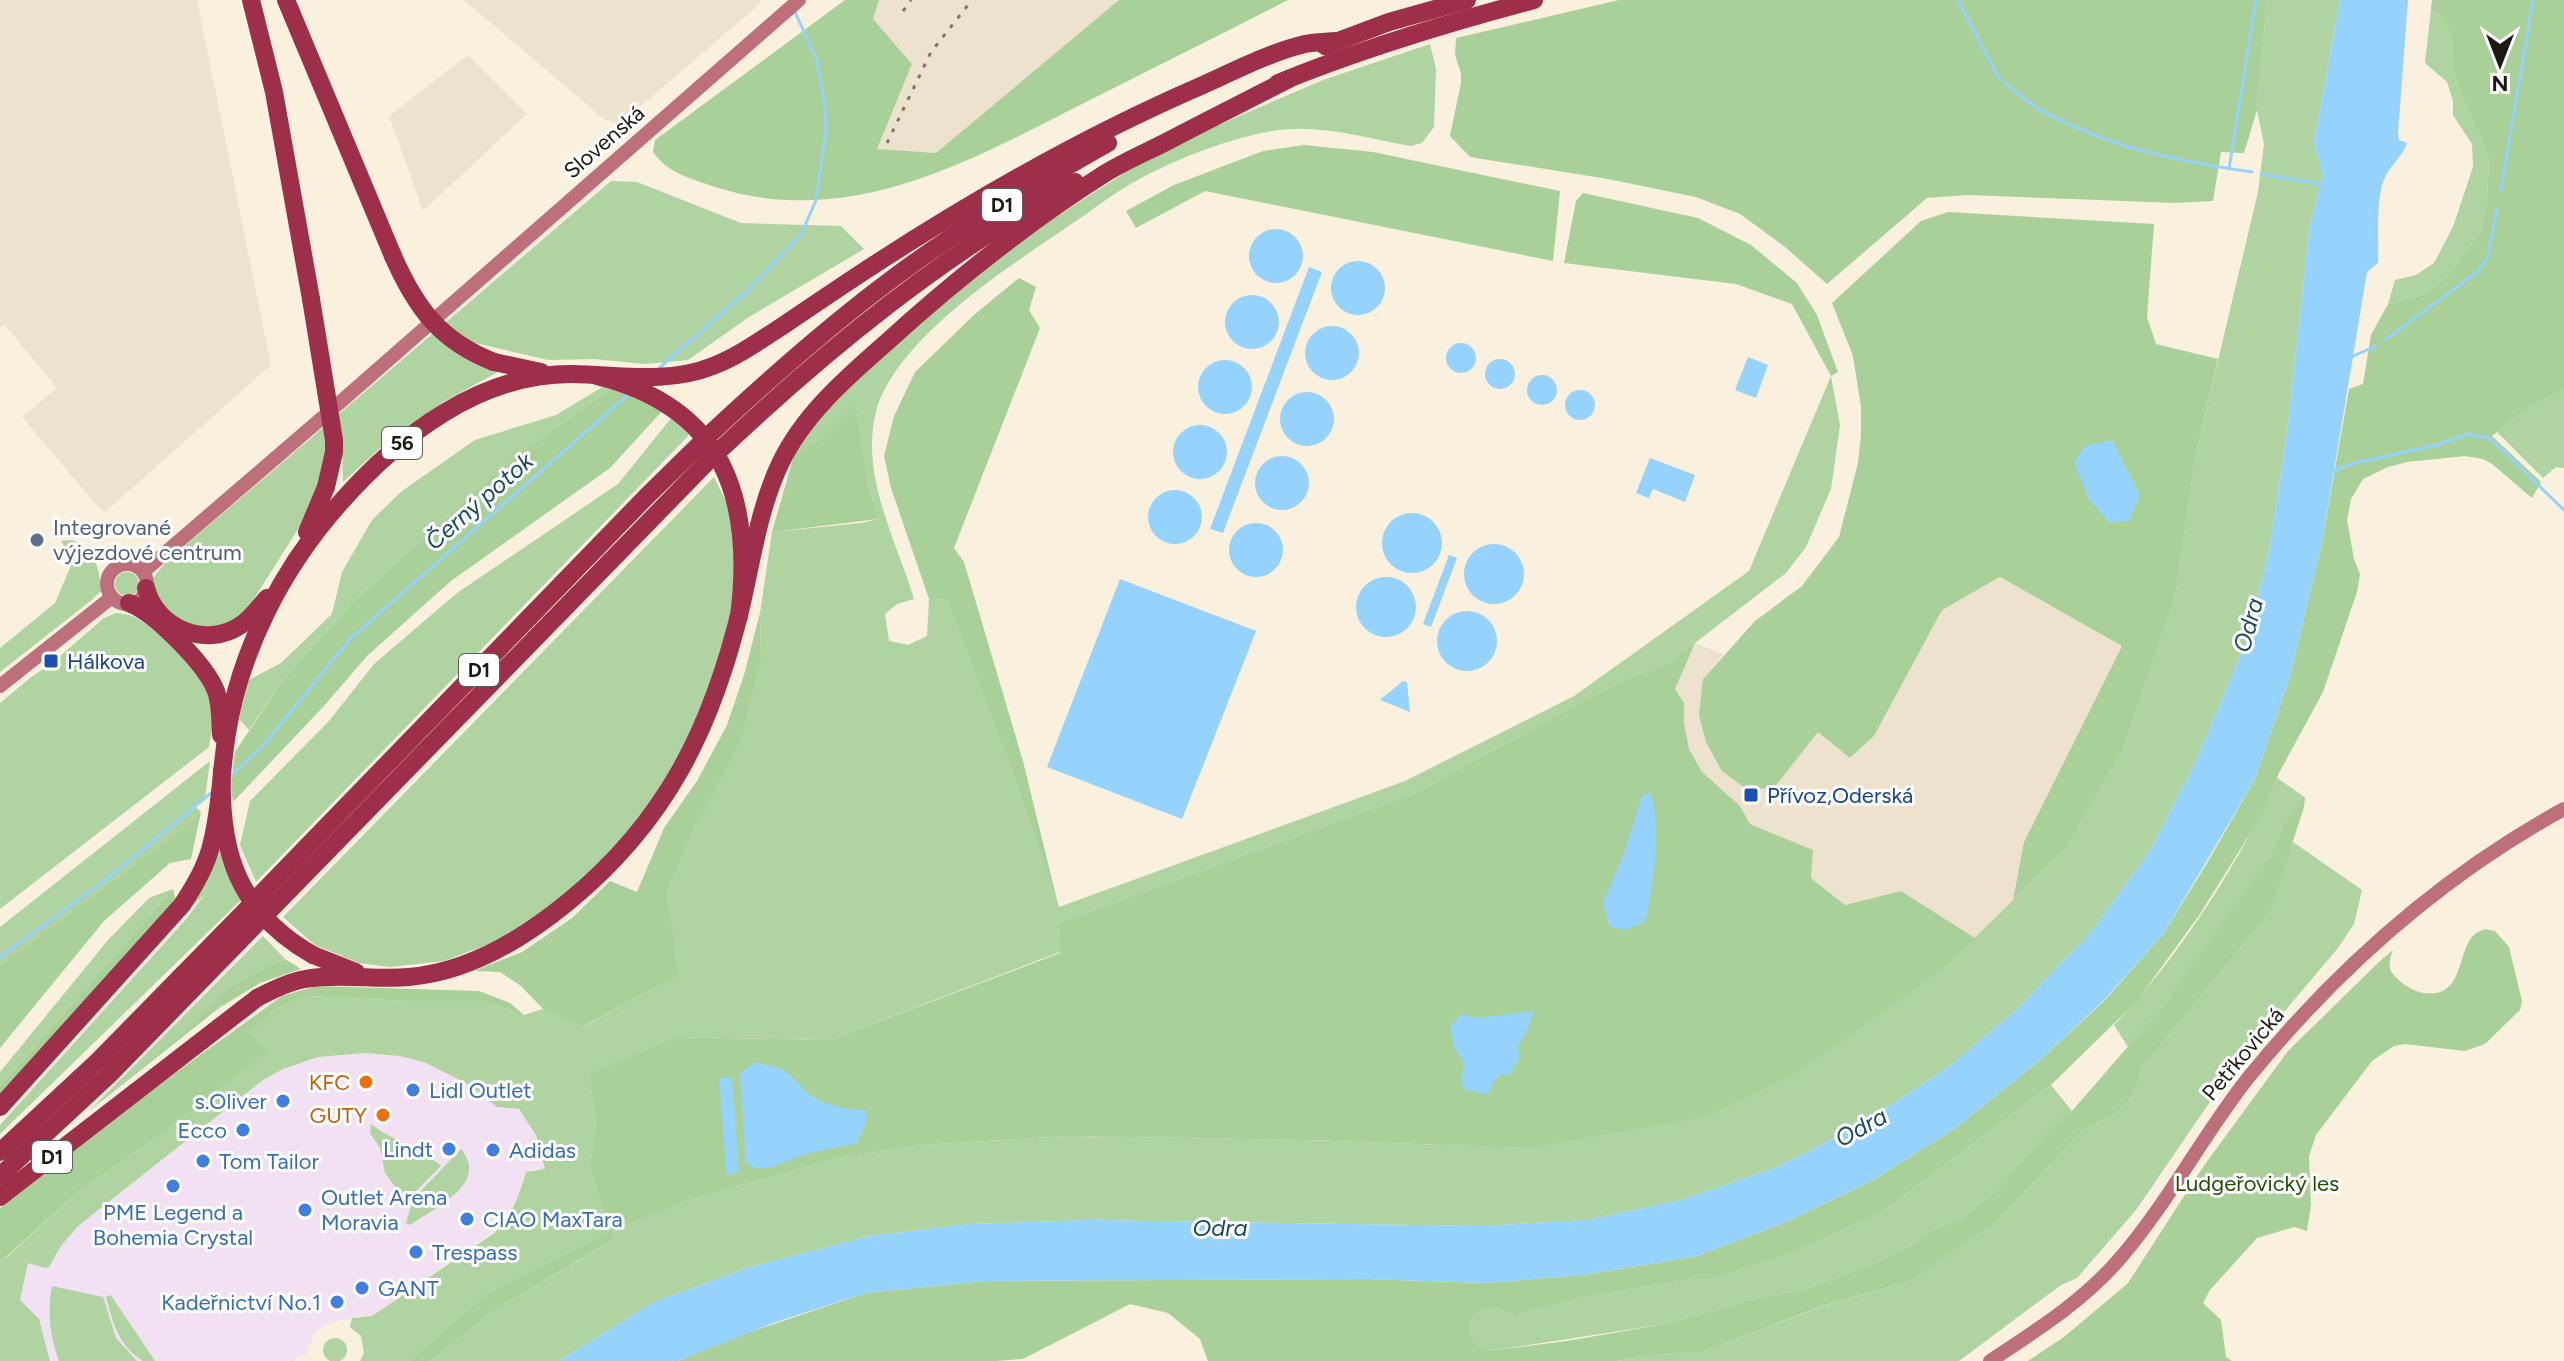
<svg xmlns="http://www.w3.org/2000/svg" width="2564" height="1361" viewBox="0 0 2564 1361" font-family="Figtree,sans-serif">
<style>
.commercial{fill:#f1e1f2}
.industrial{fill:#ede2cd}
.green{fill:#b0d3a2}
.forest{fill:#a9d099}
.water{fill:#95d2fc}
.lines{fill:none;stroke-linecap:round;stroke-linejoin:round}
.stream{stroke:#95d2fc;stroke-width:3}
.secondary{stroke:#bd6f7c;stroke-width:14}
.highway{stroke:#9d2f4a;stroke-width:18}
.rail{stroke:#7e796d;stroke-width:3;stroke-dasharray:4 8;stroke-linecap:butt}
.highway-bridge{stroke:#9d2f4a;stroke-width:18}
.service-dot{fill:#5c6f8a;stroke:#fff;stroke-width:3}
.transit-dot{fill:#1a4fb4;stroke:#fff;stroke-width:3}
.food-dot{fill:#e8710a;stroke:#fff;stroke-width:3}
.shop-dot{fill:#3f7fe0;stroke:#fff;stroke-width:3}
.labels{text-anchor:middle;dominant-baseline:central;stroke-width:6;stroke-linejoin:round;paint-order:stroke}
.shield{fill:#fff;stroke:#605e5a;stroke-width:2}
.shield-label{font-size:20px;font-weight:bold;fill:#1c1913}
.street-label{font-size:22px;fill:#1c1913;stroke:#fff}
.service-label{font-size:22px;fill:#4e5e75;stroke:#fff;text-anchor:start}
.transit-label{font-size:22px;fill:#164399;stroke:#fff;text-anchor:start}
.food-label{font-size:22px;fill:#c56008;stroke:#fff;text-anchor:end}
.shop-label{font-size:22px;fill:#366cbe;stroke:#fff;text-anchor:start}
.park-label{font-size:22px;fill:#1f4f00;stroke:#fff}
.water-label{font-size:24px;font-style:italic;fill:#1a4865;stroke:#fff}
</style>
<rect width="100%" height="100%" fill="#f9f0de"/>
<polygon class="commercial" points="365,1053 399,1056 424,1062 469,1085 497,1107 519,1109 524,1114 540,1144 546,1170 533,1169 524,1174 516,1206 500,1227 372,1316 358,1316 327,1324 314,1334 305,1356 297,1357 294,1361 50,1361 40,1322 20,1300 28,1263 45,1268 49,1267 61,1246 78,1226 263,1080 283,1069 318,1057"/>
<g class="industrial">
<polygon points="0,0 197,0 271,365 105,512 93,501 22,417 57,388 4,324 0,327"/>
<polygon points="464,0 760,0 762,2 620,124 604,119"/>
<polygon points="879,0 1119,0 936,153 876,149 912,64 873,19"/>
<polygon points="468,55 527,114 423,211 389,116"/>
<polygon points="2000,577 2122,646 2024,842 2013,900 1975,938 1901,891 1845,905 1811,878 1813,850 1750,824 1740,806 1701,772 1689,749 1684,723 1684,703 1675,689 1695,643 1723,654 1703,679 1818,731 1851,758 1874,736 1942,610"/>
</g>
<g class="green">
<path d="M 2267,0 L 2340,0 L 2314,142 L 2323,176 L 2310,224 L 2287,433 L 2269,551 L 2248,638 L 2196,761 L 2151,849 L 2092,931 L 2016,1010 L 1948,1067 L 1859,1126 L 1775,1168 L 1681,1200 L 1587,1220 L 1482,1226 L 1092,1220 L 970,1224 L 870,1236 L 750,1267 L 654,1302 L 559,1361 L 431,1361 L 492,1312 L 613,1240 L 481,1298 L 409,1361 L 360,1361 L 364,1353 L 361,1336 L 350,1327 L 352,1318 L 372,1316 L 493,1234 C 513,1216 518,1197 526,1172 L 545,1169 L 536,1135 L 519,1109 L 497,1107 L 469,1085 L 424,1062 L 399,1056 L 365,1053 L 318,1057 L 283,1069 L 263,1080 L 78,1226 L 61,1246 L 49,1267 L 45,1268 L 28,1263 L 20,1300 L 39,1319 L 50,1361 L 0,1361 L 0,1259 L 7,1257 L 79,1191 L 155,1139 L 265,1052 L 248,1032 L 276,1009 L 308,996 L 406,1001 L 482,1001 L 524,1015 L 543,1009 L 583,1027 L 677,976 L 667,893 L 696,825 L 761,658 L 760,613 L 772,532 L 861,523 L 879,519 L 868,485 L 856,406 L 817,441 L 794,455 L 818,416 L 881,355 L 1013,245 L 1129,170 L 1214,127 L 1323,80 L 1430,44 L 1436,69 L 1434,127 L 1422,143 L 1411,146 C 1366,138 1317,123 1272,131 C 1230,138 1173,160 1136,181 C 1113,193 1092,211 1070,225 C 1010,266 895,339 876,412 C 860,476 896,539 914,599 L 897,604 L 885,614 L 889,641 L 908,645 L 927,636 L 929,599 L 947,600 L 1011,769 L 1059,907 L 1405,781 L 1574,696 L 1749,571 L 1831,376 L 1840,425 L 1831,489 L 1806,547 L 1786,573 L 1669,663 L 1618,682 L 1417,792 L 1058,923 L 1060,952 L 830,1040 L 675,1037 L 589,1076 L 596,1122 L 590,1168 L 609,1232 L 690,1200 L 837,1158 L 921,1145 L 1068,1136 L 1308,1140 L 1527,1148 L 1945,967 L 2067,847 L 2123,750 L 2175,598 L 2196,453 L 2258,192 L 2264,144 L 2257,110 Z"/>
<polygon points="2431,9 2446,20 2453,37 2456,81 2489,158 2487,202 2480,232 2449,274 2426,294 2388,304 2395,280 2416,275 2434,263 2453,227 2473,167 2472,144 2453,115 2453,101 2447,82 2425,63"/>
<polygon points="611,181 637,182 741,223 841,226 864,249 749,317 688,360 645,364 594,359 548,360 471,342 461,353 498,372 443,402 388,441 343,482 342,449 298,529 252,602 235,621 211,629 182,623 153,596 153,578 166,562"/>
<polygon points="604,386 612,388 510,460 354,601 284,679 249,730 239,719 249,680 281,663 332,614 342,572 372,520 402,491 475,440 556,415"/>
<polygon points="2564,389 2564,468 2556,467 2543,478 2497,432 2524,411"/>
<polygon points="672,417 689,435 256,882 240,845 250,801 329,721 374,664 457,593 618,484"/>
<polygon points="714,477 731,512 736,594 704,713 658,793 605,859 563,897 521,927 497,941 444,961 390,967 359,963 315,945 283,917"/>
<path d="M 73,540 C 93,548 101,570 101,591 L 93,599 L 0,672 L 0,648 L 55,603 L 73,561 L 61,541 Z"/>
<circle cx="127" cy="584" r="12"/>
<path d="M 116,613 C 123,614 129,614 134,617 C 154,626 200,672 209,692 C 216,710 212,729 209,747 L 0,909 L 0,703 L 30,678 L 52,663 L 104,618 Z"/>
<polygon points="210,761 205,798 196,807 201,812 174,835 0,965 0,927"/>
<path d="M 2277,778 L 2303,796 L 2285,822 L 2269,858 L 2228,918 L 2164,1005 L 2128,1047 L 2114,1025 C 2177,959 2241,862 2277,778 Z"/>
<polygon points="2293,842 2362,890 2354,924 2338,948 2218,1090 2136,1210 2077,1278 2061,1285 1959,1361 1617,1361 1648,1355 1700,1353 1823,1306 1914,1280 1937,1261 1992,1226 2083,1130 2115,1114 2128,1102 2138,1084 2142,1068 2270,912 2276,885"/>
<polygon points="220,847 243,898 0,1134 0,1125 188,917 204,895 188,910 207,881"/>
<polygon points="173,889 0,1086 0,1072 108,940 149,898"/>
<polygon points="263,936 285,959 268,965 230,987 196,1023 88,1112"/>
<path d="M 2051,1085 L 2072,1111 L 1999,1188 L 1962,1219 L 1934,1229 L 1910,1246 L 1864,1267 L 1800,1291 L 1760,1297 L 1665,1324 L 1496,1350 L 1482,1349 C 1479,1346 1475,1343 1473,1339 C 1465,1324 1476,1307 1493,1308 C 1502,1309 1508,1315 1518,1315 L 1576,1299 L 1691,1279 L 1712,1279 L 1787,1255 L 1881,1213 Z"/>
<path d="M 371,1124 C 393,1141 419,1147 441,1166 L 406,1201 L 385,1173 L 380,1148 L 370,1133 Z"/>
<path d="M 461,1149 C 490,1184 434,1208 410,1225 L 406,1223 L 413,1199 Z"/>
<path d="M 52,1286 L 103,1297 L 116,1338 L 137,1361 L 59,1361 C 50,1336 47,1313 52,1286 Z"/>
<path d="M 111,1295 L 114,1300 L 155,1361 L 143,1361 C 118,1345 113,1323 106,1297 Z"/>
<circle cx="335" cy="1350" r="12"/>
</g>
<g class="forest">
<path d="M 845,0 L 879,0 L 873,19 L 912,64 L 877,149 L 936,153 L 1119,0 L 1288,0 C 1222,34 1155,67 1088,101 C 971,160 851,230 715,187 C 692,179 667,173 653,152 L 655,140 Z"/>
<polygon points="1619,0 2267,0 2257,110 2244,153 2221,152 2213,201 2176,203 1967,195 1927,198 1827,284 1785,247 1740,214 1696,197 1608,179 1470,157 1450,136 1461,83 1461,73 1455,55 1456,38"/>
<path d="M 2432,0 L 2564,0 L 2564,389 L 2524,411 L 2492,436 L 2541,482 L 2532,498 L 2492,464 L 2483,459 L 2465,456 L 2407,462 L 2388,467 L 2363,479 L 2351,499 L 2347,520 L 2354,559 L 2360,574 L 2357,592 L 2323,692 L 2279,773 L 2261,816 L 2200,914 L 2137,1001 L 2051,1085 L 1881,1213 L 1787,1255 L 1712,1279 L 1691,1279 L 1576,1299 L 1518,1315 C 1508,1315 1502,1309 1493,1308 C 1476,1307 1465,1324 1473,1339 C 1475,1343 1479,1346 1482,1349 L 1496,1350 L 1567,1341 L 1665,1324 L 1760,1297 L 1800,1291 L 1864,1267 L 1910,1246 L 1934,1229 L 1962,1219 L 1999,1188 L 2049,1132 L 2072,1111 L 2164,1005 L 2269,858 L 2285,822 L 2303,796 L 2305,798 L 2304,807 L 2270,912 L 2142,1068 L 2138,1084 L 2128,1102 L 2115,1114 L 2083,1130 L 1992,1226 L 1938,1261 L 1914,1280 L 1822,1306 L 1700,1353 L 1648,1355 L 1617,1361 L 1208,1361 L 1200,1339 L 1168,1313 L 1130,1304 L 1023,1359 L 996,1361 L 678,1361 L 738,1336 L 866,1293 L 983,1281 L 1367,1279 L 1485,1283 L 1583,1275 L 1697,1256 L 1786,1222 L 1875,1179 L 1957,1127 L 2039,1061 L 2104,1001 L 2164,933 L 2207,863 L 2255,779 L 2290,677 L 2322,543 L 2349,389 L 2363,384 L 2371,335 L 2388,304 L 2426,294 L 2449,274 L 2480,232 L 2487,202 L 2489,158 L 2456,81 L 2452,37 L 2446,20 L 2431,9 Z"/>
<polygon points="1304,145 1373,152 1560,191 1553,261 1205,191 1136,228 1126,211 1174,185 1263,151"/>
<polygon points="1583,193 1698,218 1751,245 1797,283 1817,315 1838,372 1831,376 1792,304 1736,284 1564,263 1576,201"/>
<polygon points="1948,212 2154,224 2147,317 2156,344 2218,359 2196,453 2175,598 2123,750 2067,847 2013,900 2024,842 2122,646 2000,577 1942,610 1874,736 1850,758 1818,732 1773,789 1745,788 1722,771 1706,742 1699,715 1703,679 1755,621 1802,586 1839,537 1858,463 1861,435 1861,407 1853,356 1832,303 1921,221"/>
<polygon points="1019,278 1036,287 1029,310 1040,328 954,548 964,562 1023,761 1059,908 1011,769 947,600 929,599 891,488 884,456 894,416 915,372 975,314"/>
<polygon points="612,388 664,409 610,468 451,581 367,656 324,706 233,802 231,788 235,752 284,679 354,601 510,460"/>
<polygon points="856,405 868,485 879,519 772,532 794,455 817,441"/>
<polygon points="760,613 761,658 741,739 696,825 667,893 678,976 582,1027 543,1009 521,986 500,972 474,971 522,952 572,918 610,881 637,892 664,828 697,781 727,725 744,675"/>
<polygon points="1695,643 1675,689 1684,703 1684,723 1689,749 1702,772 1740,806 1750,824 1813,850 1811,878 1845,905 1901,891 1975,938 1945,967 1795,1074 1703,1117 1527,1148 1308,1140 1068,1136 921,1145 837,1158 690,1200 610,1232 614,1239 492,1312 431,1361 409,1361 481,1298 609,1232 590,1168 596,1122 589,1076 593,1073 675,1037 830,1040 1060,953 1058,923 1417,792 1618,682 1669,663"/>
<polygon points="201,812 191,859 170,863 104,921 0,1048 0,965 174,835"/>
<polygon points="173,889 176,901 0,1099 0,1086"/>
<path d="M 2485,929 L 2495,931 L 2509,947 L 2522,1001 L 2520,1010 L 2485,1044 L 2465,1051 L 2405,1044 L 2394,1046 L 2372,1061 L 2316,1135 L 2309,1156 L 2311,1205 L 2307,1231 L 2294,1227 L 2257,1238 L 2210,1290 L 2203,1303 L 2221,1320 L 2226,1357 L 2232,1361 L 2028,1361 L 2064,1337 L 2128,1283 L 2203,1167 L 2288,1051 L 2380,961 L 2393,950 C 2390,958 2387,967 2393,974 C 2400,982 2409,989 2419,992 C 2466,1003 2456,950 2474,935 C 2477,932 2481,931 2485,929 Z"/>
<polygon points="285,959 301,969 260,983 219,1008 88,1112 195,1023 230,987 268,965"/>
<polygon points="317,986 479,991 510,1003 524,1015 482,1001 406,1001 308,996 276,1009 249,1032 266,1052 155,1139 79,1191 6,1257 0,1259 0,1208 141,1098 282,996"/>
</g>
<g class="water">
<path d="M 2340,0 L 2408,0 L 2398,133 L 2399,140 L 2407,143 C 2402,157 2393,163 2386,175 C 2375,195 2379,239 2378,263 L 2367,272 L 2322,543 L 2290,677 L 2255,779 L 2164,933 L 2104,1000 L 2039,1061 L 1957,1127 L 1875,1179 L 1786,1222 L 1697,1256 L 1583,1275 L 1485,1283 L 1367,1279 L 983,1281 L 866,1293 L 776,1322 L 678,1361 L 559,1361 L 654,1302 L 750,1267 L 870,1236 L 970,1224 L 1092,1220 L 1482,1226 L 1587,1220 L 1681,1200 L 1775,1168 L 1859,1126 L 1948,1067 L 2016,1010 L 2092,931 L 2151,849 L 2196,761 L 2248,638 L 2269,551 L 2287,433 L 2310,224 L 2323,176 L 2314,142 Z"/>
<circle cx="1276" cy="256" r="27"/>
<circle cx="1358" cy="288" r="27"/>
<polygon points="1309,267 1322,272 1223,533 1210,529"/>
<circle cx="1252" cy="322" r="27"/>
<circle cx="1332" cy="353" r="27"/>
<circle cx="1461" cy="358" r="15"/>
<polygon points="1748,357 1768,365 1756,398 1735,390"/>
<circle cx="1500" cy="374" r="15"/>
<circle cx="1225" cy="387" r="27"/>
<circle cx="1542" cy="390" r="15"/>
<circle cx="1580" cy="405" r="15"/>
<circle cx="1307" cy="419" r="27"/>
<circle cx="1200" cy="452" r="27"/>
<polygon points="2112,440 2140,495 2129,521 2110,523 2089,500 2074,462 2085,446"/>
<circle cx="1282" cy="483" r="27"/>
<polygon points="1650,458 1695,475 1685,502 1653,489 1649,498 1636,493"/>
<circle cx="1175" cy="517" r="27"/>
<circle cx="1412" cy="543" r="30"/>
<circle cx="1256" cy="550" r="27"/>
<circle cx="1494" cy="574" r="30"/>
<polygon points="1449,555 1457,558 1431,627 1423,624"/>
<circle cx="1386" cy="607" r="30"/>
<polygon points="1120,579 1256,631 1182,819 1047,767"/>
<circle cx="1467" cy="641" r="30"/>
<polygon points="1403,681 1407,682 1410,712 1380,700"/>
<path d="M 1650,792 C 1663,824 1653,888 1645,922 L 1625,930 L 1609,926 L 1603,902 L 1623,856 L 1642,796 Z"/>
<polygon points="1534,1011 1528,1029 1517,1047 1520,1056 1510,1074 1497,1076 1488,1094 1466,1090 1461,1083 1464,1061 1455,1050 1450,1027 1461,1014 1477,1018"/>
<path d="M 754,1062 C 764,1065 776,1066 785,1071 C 793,1076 798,1083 804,1090 C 819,1104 845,1110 866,1110 L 867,1120 L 857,1143 C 838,1148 818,1150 800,1156 C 782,1162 764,1176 746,1163 L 740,1074 Z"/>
<polygon points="719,1078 732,1078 739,1171 727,1176"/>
</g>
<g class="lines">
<g class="stream">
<polyline points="1958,0 2000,80"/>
<path d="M 2005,83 C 2016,92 2027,102 2039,109 C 2106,147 2177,161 2252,172"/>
<polyline points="2229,169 2256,0"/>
<polyline points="2261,174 2325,185"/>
<polyline points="2501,190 2533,0"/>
<polyline points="2385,340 2477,272 2488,257 2497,208"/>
<polyline points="2351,357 2376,346"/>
<polyline points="657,370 747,291 801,235 816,200 826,130 825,107 817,60 794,10"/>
<polyline points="2331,472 2351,464 2437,445 2468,434 2490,438 2564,510"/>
<polyline points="229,777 262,747 350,639 630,393"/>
<polyline points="0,957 108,878 211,793"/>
</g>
<g class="secondary">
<polyline points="437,317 799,0"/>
<polyline points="337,405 426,327"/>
<circle cx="127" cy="584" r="20"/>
<polyline points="143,572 323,417"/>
<polyline points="0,686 112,597"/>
<path d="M 1990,1361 C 2037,1330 2085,1300 2122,1256 C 2169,1201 2203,1135 2248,1078 C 2336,970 2442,876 2564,809"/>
</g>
<g class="highway">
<polyline points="251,0 274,92 311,299"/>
<polyline points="286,0 393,256"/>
<polyline points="1325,46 1389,22 1467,0"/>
<path d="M 1278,83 C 1361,49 1447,23 1534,0"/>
<polyline points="494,362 541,372"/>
<path d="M 710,434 C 769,379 831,324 896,276 C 963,226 1036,184 1108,143"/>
<path d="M 721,449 C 829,347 945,253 1075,182"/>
<polyline points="307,532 326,487"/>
<path d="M 146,588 C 156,628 206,649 241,625 C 251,618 259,607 267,598"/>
<path d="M 129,603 C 155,613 206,665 216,691 C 221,704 220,721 221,735"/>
<polyline points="259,896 646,497 699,445"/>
<polyline points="270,910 710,459"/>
<polyline points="313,955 356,972"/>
<path d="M 0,1107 L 182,905 C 195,885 207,865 212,842 C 221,806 221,769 227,733 C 241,648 283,567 340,503 C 399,436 480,373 573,374 C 620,375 668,384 713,366 C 737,357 759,341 781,327 C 809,308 837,289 866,270 C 973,200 1085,136 1203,85 C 1234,71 1271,52 1305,44 C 1315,42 1326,42 1336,41"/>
<polyline points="0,1152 99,1060 249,907"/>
<polyline points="0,1176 110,1074 259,921"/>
<path d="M 0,1197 L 257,998 C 272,990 288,982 305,979 C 339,973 375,980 409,977 C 468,972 523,939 568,902 C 666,822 712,728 741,607 C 752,560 759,508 780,464 C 803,415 847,377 887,342 C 955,280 1027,223 1104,174 C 1125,161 1149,151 1170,140 C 1210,119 1250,99 1289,79"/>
</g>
<g class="rail">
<polyline points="903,11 911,0"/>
<polyline points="887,143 931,52 972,0"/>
</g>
<g class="highway-bridge">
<path d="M 393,256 C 416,308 440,341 494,362"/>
<polyline points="311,299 334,440 334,452 326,487"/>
<path d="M 597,376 C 723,407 754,497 739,617"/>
<path d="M 222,770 C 219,852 238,912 313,955"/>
</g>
</g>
<circle class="service-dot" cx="37" cy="540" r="8"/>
<g class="transit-dot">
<rect x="43" y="653" width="16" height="16" rx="4"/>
<rect x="1743" y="787" width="16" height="16" rx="4"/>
</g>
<g class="food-dot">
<circle cx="366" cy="1082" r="8"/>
<circle cx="383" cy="1115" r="8"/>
</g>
<g class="shop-dot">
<circle cx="413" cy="1090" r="8"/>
<circle cx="283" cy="1101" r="8"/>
<circle cx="243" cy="1130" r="8"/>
<circle cx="449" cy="1149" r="8"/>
<circle cx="493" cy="1150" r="8"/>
<circle cx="203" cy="1161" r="8"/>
<circle cx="173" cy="1186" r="8"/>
<circle cx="305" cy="1210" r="8"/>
<circle cx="467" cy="1219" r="8"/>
<circle cx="416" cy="1252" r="8"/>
<circle cx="362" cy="1288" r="8"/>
<circle cx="337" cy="1302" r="8"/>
</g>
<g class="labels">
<g class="shield">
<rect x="982" y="189" width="40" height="32" rx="6"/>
<rect x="382" y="427" width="40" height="32" rx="6"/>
<rect x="459" y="654" width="40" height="32" rx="6"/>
<rect x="32" y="1141" width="40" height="32" rx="6"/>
</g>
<g class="shield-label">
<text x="1002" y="205">D1</text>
<text x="402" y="443">56</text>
<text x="479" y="670">D1</text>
<text x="52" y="1157">D1</text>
</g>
<g class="street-label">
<text transform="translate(604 142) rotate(-41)">Slovenská</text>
<text transform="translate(2243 1054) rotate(-50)">Petřkovická</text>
</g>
<g class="service-label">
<text x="53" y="527">Integrované<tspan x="53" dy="25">výjezdové centrum</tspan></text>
</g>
<g class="transit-label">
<text x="67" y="661">Hálkova</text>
<text x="1767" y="795">Přívoz,Oderská</text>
</g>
<g class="food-label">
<text x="350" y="1082">KFC</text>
<text x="367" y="1115">GUTY</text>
</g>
<g class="shop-label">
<text x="429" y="1090">Lidl Outlet</text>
<text x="267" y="1101" text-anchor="end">s.Oliver</text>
<text x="227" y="1130" text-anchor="end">Ecco</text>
<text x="433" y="1149" text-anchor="end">Lindt</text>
<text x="509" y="1150">Adidas</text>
<text x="219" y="1161">Tom Tailor</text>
<text x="321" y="1197">Outlet Arena<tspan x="321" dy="25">Moravia</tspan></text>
<text x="173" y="1212" text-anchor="middle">PME Legend a<tspan x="173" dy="25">Bohemia Crystal</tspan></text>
<text x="483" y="1219">CIAO MaxTara</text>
<text x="432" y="1252">Trespass</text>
<text x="378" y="1288">GANT</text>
<text x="321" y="1302" text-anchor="end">Kadeřnictví No.1</text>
</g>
<g class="park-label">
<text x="2257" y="1183">Ludgeřovický les</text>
</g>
<g class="water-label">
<text transform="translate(479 501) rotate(-41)">Černý potok</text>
<text transform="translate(2248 625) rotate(-75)">Odra</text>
<text transform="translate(1861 1127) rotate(-29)">Odra</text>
<text x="1220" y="1227">Odra</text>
</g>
</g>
<g transform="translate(2500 64) rotate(180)" stroke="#ffffff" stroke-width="6" paint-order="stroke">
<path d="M0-6L14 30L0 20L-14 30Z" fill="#1c1913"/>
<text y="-12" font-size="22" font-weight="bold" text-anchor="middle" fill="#1c1913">N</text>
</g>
</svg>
